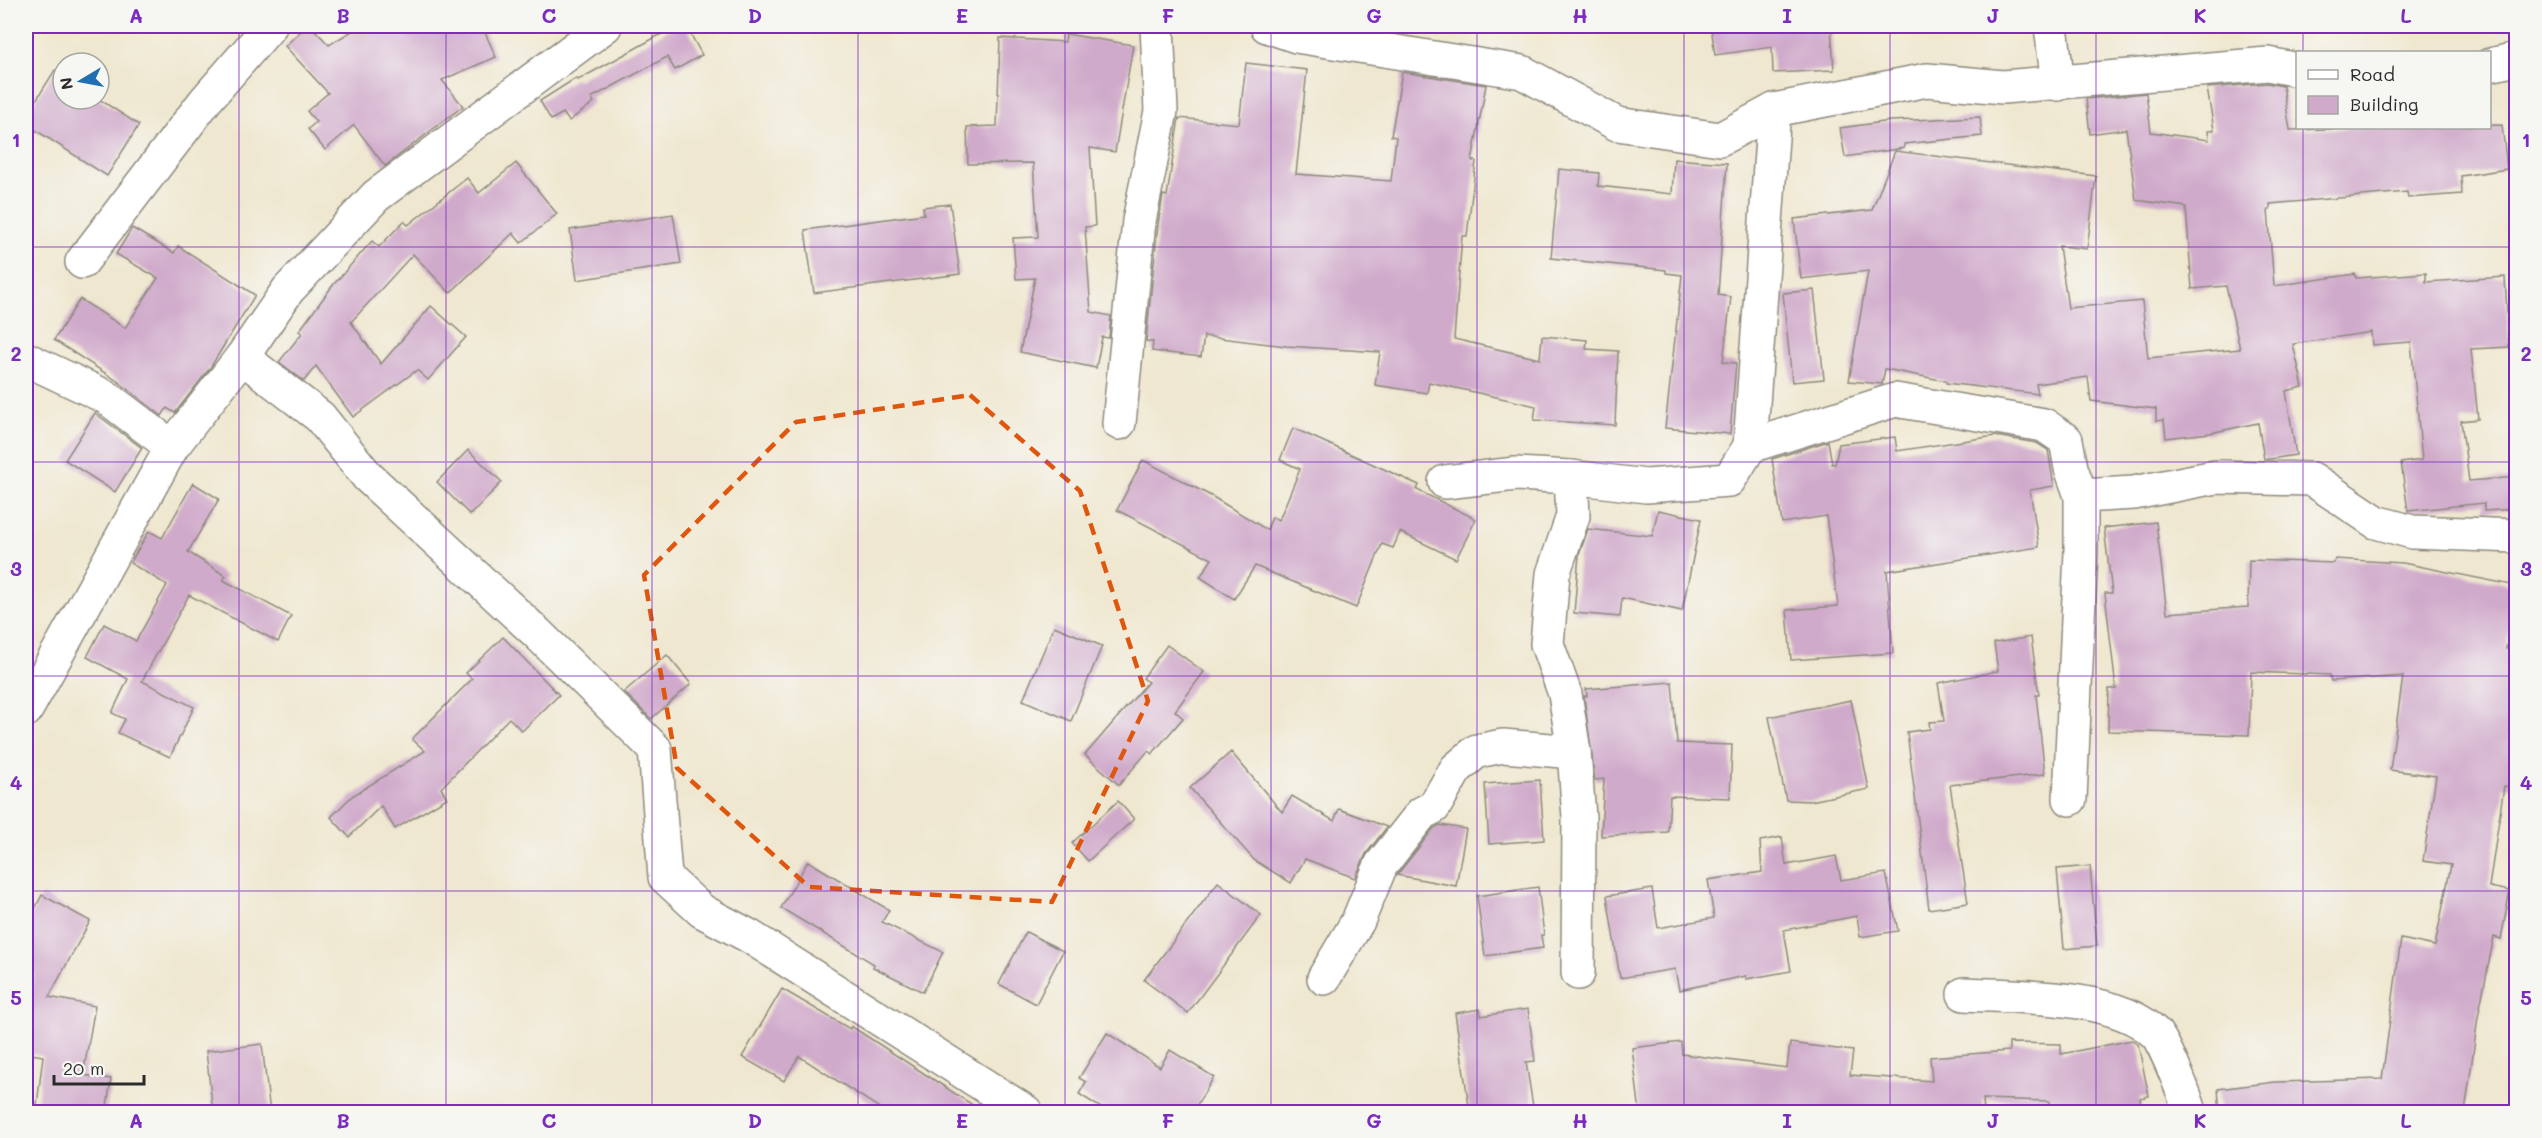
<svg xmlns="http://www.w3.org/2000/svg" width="2542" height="1138" viewBox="0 0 2542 1138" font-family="Mali,sans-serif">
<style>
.building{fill:#d0aacb}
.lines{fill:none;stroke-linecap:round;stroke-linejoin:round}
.minor-casing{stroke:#8d897d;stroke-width:36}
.minor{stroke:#fff;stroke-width:33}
.marked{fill:none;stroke:#df570e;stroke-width:4.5;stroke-dasharray:12 8;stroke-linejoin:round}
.grid{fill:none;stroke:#7b2cbf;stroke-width:1.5;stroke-opacity:0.55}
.neatline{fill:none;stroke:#7b2cbf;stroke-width:2}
.grid-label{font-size:20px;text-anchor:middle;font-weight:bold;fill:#7b2cbf}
</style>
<rect width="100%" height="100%" fill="#f6f6f2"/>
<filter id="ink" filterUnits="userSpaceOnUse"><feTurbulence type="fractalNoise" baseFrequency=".0167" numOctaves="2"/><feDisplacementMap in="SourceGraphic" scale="12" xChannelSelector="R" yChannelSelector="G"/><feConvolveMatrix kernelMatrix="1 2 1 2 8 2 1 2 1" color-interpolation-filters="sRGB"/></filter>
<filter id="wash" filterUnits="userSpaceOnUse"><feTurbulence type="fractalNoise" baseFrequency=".008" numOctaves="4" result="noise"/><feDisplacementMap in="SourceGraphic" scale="24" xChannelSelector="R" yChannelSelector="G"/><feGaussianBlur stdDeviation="1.35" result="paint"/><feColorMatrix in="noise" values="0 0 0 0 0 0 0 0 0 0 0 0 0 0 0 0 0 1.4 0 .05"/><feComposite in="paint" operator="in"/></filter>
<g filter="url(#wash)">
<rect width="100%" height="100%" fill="#efe7cf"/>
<g id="blocks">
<g class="building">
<polygon points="306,26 311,26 329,45 360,26 482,26 496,57 442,80 463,106 385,166 354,125 325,150 308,129 316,122 307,111 328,93 285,46"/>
<polygon points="676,26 686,26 702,55 675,70 667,57 591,98 594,102 569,121 563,113 551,120 540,101 576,78 578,80"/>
<polygon points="1711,26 1831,26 1834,70 1773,73 1772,47 1715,55"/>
<polygon points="1066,34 1133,45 1115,152 1090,148 1095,226 1085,227 1091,312 1111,316 1109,338 1102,337 1096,368 1020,352 1035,278 1016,279 1013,238 1038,237 1033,163 968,164 967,127 997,126 1000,38 1065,42"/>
<polygon points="1246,63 1307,70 1296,174 1391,181 1396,137 1391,136 1402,72 1486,85 1472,161 1476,161 1467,236 1462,236 1454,339 1540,359 1542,336 1587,340 1586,349 1618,351 1615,425 1534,420 1536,406 1429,382 1427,393 1375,385 1380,352 1286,346 1204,336 1201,357 1152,351 1153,342 1146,341 1158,224 1163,195 1167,196 1179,118 1239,124"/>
<polygon points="55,70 63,76 63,99 99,99 139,125 107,176 26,124 26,116"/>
<polygon points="2267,83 2283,86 2290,130 2502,125 2507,169 2461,176 2462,194 2408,198 2407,192 2270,204 2270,210 2268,210 2274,286 2355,274 2356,278 2426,273 2426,282 2505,277 2509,347 2471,349 2478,419 2461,421 2469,481 2517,477 2517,509 2484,511 2484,503 2408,511 2401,463 2422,460 2411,342 2372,345 2371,332 2293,344 2303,387 2286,391 2296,455 2270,459 2264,459 2258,423 2210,433 2166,438 2164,420 2156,421 2156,409 2091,401 2088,377 2036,384 2038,394 1946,383 1946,381 1885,369 1882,384 1849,381 1868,271 1801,279 1794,219 1872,210 1895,151 2096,176 2087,249 2059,246 2068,308 2142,301 2148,358 2240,349 2226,286 2192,289 2186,207 2136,200 2126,129 2090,134 2086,99 2146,93 2151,132 2209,140 2208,131 2214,130 2207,88"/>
<polygon points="1980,117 1982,136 1904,144 1904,148 1845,157 1840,128 1891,121"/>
<polygon points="1674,159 1727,163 1718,295 1731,297 1723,362 1736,363 1730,434 1665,428 1682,275 1666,273 1666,270 1551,258 1559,169 1599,173 1598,186 1672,194"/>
<polygon points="516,163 557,214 521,243 513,233 450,293 413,254 351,322 381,364 431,306 466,337 428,380 417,370 353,417 316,366 304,381 279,362 302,333 299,331 333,285 372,241 379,247 404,221 408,225 467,178 479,193"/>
<polygon points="950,204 960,274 814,293 805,230 924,214 923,207"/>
<polygon points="673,214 681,264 577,280 570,230"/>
<polygon points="132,228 174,253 178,246 255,295 210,368 175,413 167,408 162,416 116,380 54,340 80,299 125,328 158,278 116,254"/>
<polygon points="1814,290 1824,379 1792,382 1783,293"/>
<polygon points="95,413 142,448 115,492 65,460"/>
<polygon points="1293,428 1419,485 1417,490 1476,519 1456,559 1400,532 1393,548 1382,544 1356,608 1255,566 1234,599 1200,577 1212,559 1117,510 1143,460 1213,497 1267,530 1272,517 1279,520 1300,469 1280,460"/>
<polygon points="1995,436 2037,443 2048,450 2054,486 2030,490 2039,547 1887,571 1893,653 1791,660 1787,610 1838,606 1826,516 1782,523 1772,459 1828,441 1832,464 1835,464 1839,444 1895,437 1897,451"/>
<polygon points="468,450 502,482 470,515 437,482"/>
<polygon points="193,483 219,499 188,552 226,576 223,580 291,616 278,642 189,595 142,681 194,707 170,757 118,733 125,719 112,713 128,679 87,657 104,624 136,641 167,585 130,563 149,531 162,538"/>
<polygon points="1658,510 1701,519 1682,611 1622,598 1620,617 1574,613 1579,555 1588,529 1652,536"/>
<polygon points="2156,522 2167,613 2248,607 2249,560 2334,563 2335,559 2403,563 2517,586 2506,649 2517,651 2517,694 2510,732 2517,733 2517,788 2504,786 2489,887 2510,891 2501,939 2494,937 2478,1017 2465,1113 2220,1113 2218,1089 2276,1082 2382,1079 2401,939 2435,946 2451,865 2423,861 2436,776 2390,770 2403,676 2331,681 2330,675 2251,672 2249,735 2108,731 2109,689 2116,689 2105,593 2112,593 2104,528"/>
<polygon points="1054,626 1102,646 1071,721 1023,700"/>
<polygon points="503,637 559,695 522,731 509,718 441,788 447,798 395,829 381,806 349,837 331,817 352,796 425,751 412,739 472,679 466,673"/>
<polygon points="2031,637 2039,695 2036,695 2045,774 1950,785 1968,903 1929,909 1907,732 1930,729 1929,722 1944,721 1938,683 1998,671 1994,643"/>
<polygon points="1167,645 1204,672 1175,711 1183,718 1152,754 1148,751 1119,785 1085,755 1148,682 1143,678"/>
<polygon points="667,655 691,684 651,719 624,692"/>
<polygon points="1672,682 1677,743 1732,745 1730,798 1670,796 1668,832 1601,836 1604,779 1595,780 1584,696 1587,696 1586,689"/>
<polygon points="1851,700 1869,789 1811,801 1786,800 1769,717"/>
<polygon points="1231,752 1282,812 1292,796 1334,821 1339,809 1387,827 1366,854 1355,878 1305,859 1291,883 1254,860 1190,788"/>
<polygon points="1540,780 1544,840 1489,844 1485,784"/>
<polygon points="1118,801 1134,819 1088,861 1072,843"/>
<polygon points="1440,825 1466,829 1456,886 1397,875 1434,828"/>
<polygon points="1782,837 1786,865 1836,856 1841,880 1886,873 1898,931 1860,937 1857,916 1784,930 1791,971 1746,979 1746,976 1679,990 1675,969 1620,978 1607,896 1652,889 1658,928 1714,918 1708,880 1762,872 1760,841"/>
<polygon points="808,861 889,910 882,922 943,952 923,992 873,967 874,964 781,908"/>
<polygon points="2090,866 2097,946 2064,949 2057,869"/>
<polygon points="1218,882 1261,915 1188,1013 1144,980"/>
<polygon points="1538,887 1544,935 1541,935 1543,948 1485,956 1477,896"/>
<polygon points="42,895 90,921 49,997 95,1006 83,1075 111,1079 106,1113 36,1113 43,1056 26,1053 26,1018 35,967 26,962 26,926"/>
<polygon points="1026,932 1063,951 1036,1004 999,984"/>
<polygon points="782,989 850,1029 851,1026 985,1113 887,1113 799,1056 784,1081 742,1057"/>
<polygon points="1480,1009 1481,1016 1528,1009 1535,1061 1526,1062 1534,1113 1470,1113 1455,1013"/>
<polygon points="1107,1033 1160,1067 1170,1050 1214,1077 1192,1113 1109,1113 1079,1094 1086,1082 1079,1078"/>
<polygon points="2132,1040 2138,1044 2149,1096 2140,1098 2142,1113 2050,1113 2049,1101 1983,1099 1984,1113 1640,1113 1632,1048 1681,1042 1682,1054 1787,1068 1790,1043 1853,1051 1850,1075 1932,1081 1930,1057 2009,1051 2009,1043 2061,1044 2061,1054"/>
<polygon points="262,1044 270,1113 213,1113 206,1051"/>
</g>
</g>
</g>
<g filter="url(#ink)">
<use href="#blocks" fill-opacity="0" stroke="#8d897d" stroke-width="1.5"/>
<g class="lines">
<defs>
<g id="minor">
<polyline points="1267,26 1296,36 1522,72 1617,124 1720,139 1774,110 1927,80 2003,87 2268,64 2298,70"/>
<polyline points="2051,26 2058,84"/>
<polyline points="2490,65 2516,59"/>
<polyline points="82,262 205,101 270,26"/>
<polyline points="242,357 320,417 368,477 537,633 655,749 665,877 702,911 749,936 1026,1112"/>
<polyline points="26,359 106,397 172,447"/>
<polyline points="1119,423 1139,221 1161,111 1157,26"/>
<polyline points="1750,446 1774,110"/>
<polyline points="1571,477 1573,516 1553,574 1547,644 1565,694 1574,752 1579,817 1578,973"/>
<polyline points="1445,482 1516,474 1571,477 1646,486 1729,480 1750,446 1895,400 2044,425 2066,440 2071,468 2081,496"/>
<polyline points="26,710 172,447 242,357 288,290 376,196 605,26"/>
<polyline points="2070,799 2081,552 2081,496 2134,493 2215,477 2312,479 2376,522 2412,532 2516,536"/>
<polyline points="1324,978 1358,921 1381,865 1422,813 1434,807 1456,769 1477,751 1503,746 1574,752"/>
<path d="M 1964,994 C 2018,997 2115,994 2155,1033 C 2164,1041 2186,1098 2190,1112"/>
</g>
</defs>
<use href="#minor" class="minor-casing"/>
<use href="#minor" class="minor"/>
</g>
</g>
<path class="marked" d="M 970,395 L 1080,491 L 1148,701 L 1052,902 L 809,887 L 677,768 L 644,575 L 796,422 Z"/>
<path class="grid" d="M 239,26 L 239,1112M 446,26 L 446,1112M 652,26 L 652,1112M 858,26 L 858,1112M 1065,26 L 1065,1112M 1271,26 L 1271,1112M 1477,26 L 1477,1112M 1684,26 L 1684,1112M 1890,26 L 1890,1112M 2096,26 L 2096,1112M 2303,26 L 2303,52M 2303,128 L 2303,1112M 26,247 L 2516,247M 26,462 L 2516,462M 26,676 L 2516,676M 26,891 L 2516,891"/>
<rect width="2542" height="1138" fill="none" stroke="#f6f6f2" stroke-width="66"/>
<rect x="2296" y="51" width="195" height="78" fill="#f6f6f2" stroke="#a5a5a2" stroke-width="1.5"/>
<rect x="2308" y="70" width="30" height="9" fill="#ffffff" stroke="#a5a5a2" stroke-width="1.5"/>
<text x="2350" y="81" font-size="18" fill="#2b2b2b">Road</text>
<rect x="2308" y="96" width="30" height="18" fill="#d0aacb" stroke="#a5a5a2" stroke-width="1.5"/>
<text x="2350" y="111" font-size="18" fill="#2b2b2b">Building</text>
<g transform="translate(81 81) rotate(260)"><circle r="28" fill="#f6f6f2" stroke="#a5a5a2" stroke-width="1.5"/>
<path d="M0-4.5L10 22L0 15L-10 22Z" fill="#1f6fb2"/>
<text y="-9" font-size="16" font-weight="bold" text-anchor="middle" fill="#2b2b2b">N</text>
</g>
<path d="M54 1075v9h90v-9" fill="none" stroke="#2b2b2b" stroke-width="3"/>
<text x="63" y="1075" font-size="18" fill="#2b2b2b" stroke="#f6f6f2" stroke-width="4.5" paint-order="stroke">20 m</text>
<rect x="33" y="33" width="2476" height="1072" class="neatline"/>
<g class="grid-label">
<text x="136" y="23">A</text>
<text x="343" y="23">B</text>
<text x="549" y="23">C</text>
<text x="755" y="23">D</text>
<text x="962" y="23">E</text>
<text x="1168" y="23">F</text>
<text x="1374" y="23">G</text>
<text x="1580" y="23">H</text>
<text x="1787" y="23">I</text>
<text x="1993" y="23">J</text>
<text x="2200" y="23">K</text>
<text x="2406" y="23">L</text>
<text x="16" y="147">1</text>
<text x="2526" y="147">1</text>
<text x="16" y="361">2</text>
<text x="2526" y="361">2</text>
<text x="16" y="576">3</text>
<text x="2526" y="576">3</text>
<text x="16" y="790">4</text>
<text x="2526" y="790">4</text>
<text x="16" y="1005">5</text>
<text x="2526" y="1005">5</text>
<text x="136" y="1128">A</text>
<text x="343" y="1128">B</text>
<text x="549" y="1128">C</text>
<text x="755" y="1128">D</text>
<text x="962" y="1128">E</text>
<text x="1168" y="1128">F</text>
<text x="1374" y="1128">G</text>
<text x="1580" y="1128">H</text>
<text x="1787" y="1128">I</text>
<text x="1993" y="1128">J</text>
<text x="2200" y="1128">K</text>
<text x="2406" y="1128">L</text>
</g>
</svg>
